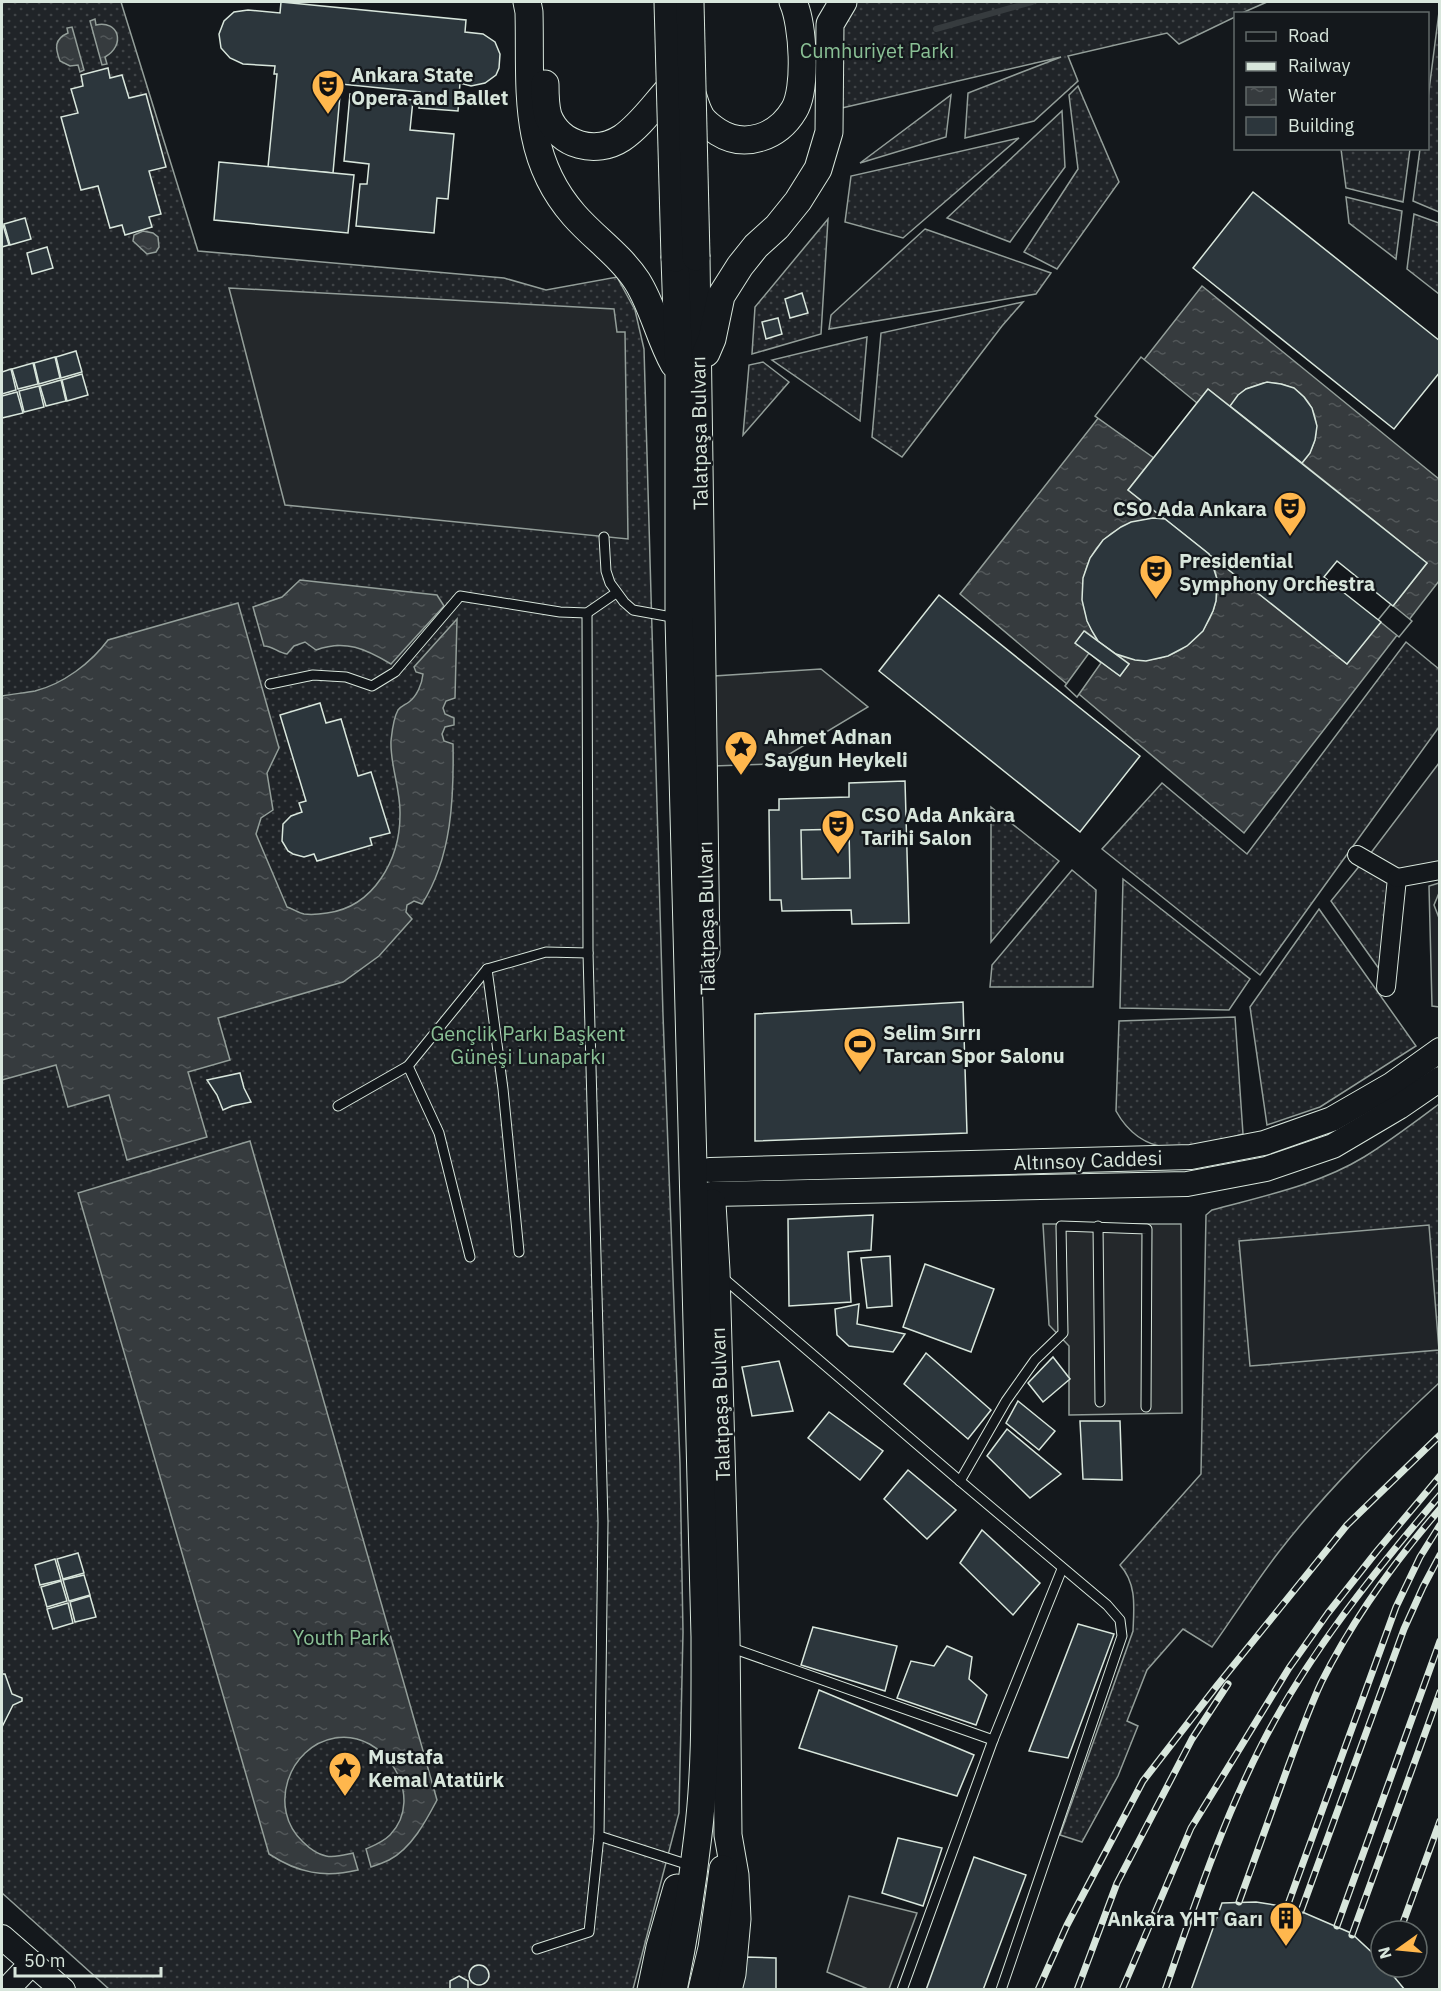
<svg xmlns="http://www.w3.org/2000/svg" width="1441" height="1991" viewBox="0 0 1441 1991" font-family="'IBM Plex Sans',sans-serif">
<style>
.grass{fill:url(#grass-dots);stroke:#939e99;stroke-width:1.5}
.garden{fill:#202428;stroke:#939e99;stroke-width:1.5}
.parking{fill:#24282b;stroke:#939e99;stroke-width:1.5}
.water{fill:url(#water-ripples);stroke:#939e99;stroke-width:1.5;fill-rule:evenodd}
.pier{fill:#14181c;stroke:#939e99;stroke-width:1.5}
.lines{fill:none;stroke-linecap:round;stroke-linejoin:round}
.stream{stroke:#363b3e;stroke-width:6}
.building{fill:#2c363c;stroke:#d8e6dc;stroke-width:1.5}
.lane-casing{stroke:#d8e6dc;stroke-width:11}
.street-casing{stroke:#d8e6dc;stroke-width:20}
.secondary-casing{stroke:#d8e6dc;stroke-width:26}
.primary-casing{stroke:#d8e6dc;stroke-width:29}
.lane{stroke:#14181c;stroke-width:9}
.street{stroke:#14181c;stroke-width:18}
.secondary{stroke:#14181c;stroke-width:24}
.primary{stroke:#14181c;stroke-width:27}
.rail-casing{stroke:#d8e6dc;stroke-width:7}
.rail{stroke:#14181c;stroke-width:4.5;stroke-dasharray:14;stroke-linecap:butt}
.primary-bridge-casing{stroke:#d8e6dc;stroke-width:29;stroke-linecap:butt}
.primary-bridge{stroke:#14181c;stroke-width:27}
.labels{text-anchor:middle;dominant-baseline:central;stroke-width:4.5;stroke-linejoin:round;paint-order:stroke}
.park-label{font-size:20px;fill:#8ac095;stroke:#14181c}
.poi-label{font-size:20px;font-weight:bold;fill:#d8e6dc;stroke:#14181c;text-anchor:start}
.street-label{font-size:20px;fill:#d8e6dc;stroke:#14181c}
</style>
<defs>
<pattern id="grass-dots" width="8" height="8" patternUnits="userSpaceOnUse" patternTransform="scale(1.5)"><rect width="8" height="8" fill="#202428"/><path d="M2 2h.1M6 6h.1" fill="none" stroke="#404447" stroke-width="1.8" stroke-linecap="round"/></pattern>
<pattern id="water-ripples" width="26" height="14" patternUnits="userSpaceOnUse" patternTransform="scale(1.5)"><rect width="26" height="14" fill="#363b3e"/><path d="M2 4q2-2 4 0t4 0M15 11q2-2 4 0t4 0" fill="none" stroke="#525759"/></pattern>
</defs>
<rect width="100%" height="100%" fill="#14181c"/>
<g class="grass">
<polygon points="2,2 121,2 198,251 504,278 546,290 617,277 635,310 644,349 663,1015 680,1463 683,1632 679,1813 633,1989 109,1989 2,1893"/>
<polygon points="843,2 1267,2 1242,13 1236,14 1235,17 1179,44 1167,33 1068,56 1078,81 1034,121 965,138 968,93 1061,57 829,111"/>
<polygon points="1439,12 1440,212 1439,212 1413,201 1420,149 1428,148 1428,98"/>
<polygon points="1078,86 1119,182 1057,269 1024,252 1078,169 1069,95"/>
<polygon points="951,95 946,137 860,163"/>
<polygon points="1062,111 1065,167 1010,242 947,218"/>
<polygon points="1019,138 903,238 845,222 851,176"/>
<polygon points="1341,149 1410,149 1403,202 1346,188"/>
<polygon points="1346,197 1402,211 1396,259 1349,223"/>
<polygon points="1414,214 1439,223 1439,294 1407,269"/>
<polygon points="828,219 821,334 752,354 755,307"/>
<polygon points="925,229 1051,273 1036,294 829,329 831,315"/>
<polygon points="1023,302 1002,326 902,457 872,437 881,333"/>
<polygon points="867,337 860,421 772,360"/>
<polygon points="763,362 789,382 743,435 749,365"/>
<polygon points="1406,642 1439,669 1439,727 1260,975 1102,849 1162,783 1247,854"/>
<polygon points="991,807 1059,861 991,942"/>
<polygon points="1361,864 1389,882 1382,973 1331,901"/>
<polygon points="1072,870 1096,890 1093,987 990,987 992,965"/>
<polygon points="1123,879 1250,979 1229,1010 1120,1008"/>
<polygon points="1319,909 1416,1046 1320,1107 1267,1125 1250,1007"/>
<path d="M 1235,1017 L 1243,1134 C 1195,1147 1146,1165 1116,1111 L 1119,1021 Z"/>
<path d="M 1439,1104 L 1439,1383 C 1382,1436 1326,1491 1278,1553 C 1255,1583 1234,1616 1212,1647 L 1183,1629 L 1147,1670 L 1127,1721 L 1138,1726 L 1118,1776 L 1082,1842 L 1060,1835 L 1133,1631 C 1134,1607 1137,1584 1120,1565 L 1201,1474 L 1206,1215 L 1212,1210 C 1263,1196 1318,1185 1364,1157 C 1390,1141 1415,1122 1439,1104 Z"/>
</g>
<g class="garden">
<polygon points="1439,763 1439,864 1399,873 1370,854"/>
<polygon points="1439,883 1439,893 1434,905 1439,918 1439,1007 1432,1006 1429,886"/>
<polygon points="1429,1225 1439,1350 1250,1366 1239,1241"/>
</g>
<g class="parking">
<polygon points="229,288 614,309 617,332 625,332 628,539 285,505"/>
<polygon points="821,669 868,707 773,764 713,766 714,676"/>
<polygon points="1043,1224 1181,1224 1182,1413 1069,1415 1069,1346 1049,1325"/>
<polygon points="849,1896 917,1913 889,1989 868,1989 827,1972"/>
</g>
<g class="water">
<path d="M 95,19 L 96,25 C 119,20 126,45 105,57 L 107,64 L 102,65 L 90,21 Z"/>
<path d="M 72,27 L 84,70 L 80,72 L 78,65 L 70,66 L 60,61 C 55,48 54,39 68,33 L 67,28 Z"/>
<polygon points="143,231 153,233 158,237 159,247 156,252 147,254 133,241 134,235"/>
<path d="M 1202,286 L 1439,479 L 1439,581 L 1244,833 L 960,594 ZM 1263,383 C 1310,378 1333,429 1302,463 L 1427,563 L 1347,664 L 1209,554 C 1240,614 1178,680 1116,654 L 1129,664 L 1120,676 L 1076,643 L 1085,631 L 1098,641 C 1061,584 1094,515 1165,519 L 1128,490 L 1208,389 L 1230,406 L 1246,389 Z"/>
<path d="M 300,580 L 437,595 L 444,606 L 391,664 C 366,649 345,639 316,650 L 305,642 L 294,646 L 287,654 C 278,653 273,646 264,646 L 253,607 L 282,597 Z"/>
<path d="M 238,603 L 279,748 L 267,773 L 273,810 L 261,818 L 256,834 L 287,907 C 293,909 299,913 304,914 C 311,915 321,914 327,913 C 374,907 400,859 400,815 C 401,790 390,766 391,741 C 392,732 393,719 398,710 C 401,706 405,705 409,702 C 417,696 422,684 423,674 L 416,672 L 414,667 L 457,619 L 455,698 L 446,701 L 443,708 L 445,714 L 454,718 L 454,725 L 445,727 L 442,734 L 444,741 L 453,744 C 454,797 452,857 422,904 L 414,901 L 407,905 L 406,912 L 412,919 L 379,956 L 343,982 L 218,1018 L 230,1060 L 188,1072 L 207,1137 L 127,1160 L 109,1095 L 68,1107 L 56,1065 L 2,1080 L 2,696 C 12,694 24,693 35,691 C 63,684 91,663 108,640 Z"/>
<path d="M 250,1141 L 437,1800 C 426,1821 411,1849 389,1860 C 383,1863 377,1865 371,1867 L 366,1849 C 375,1845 383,1842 390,1835 C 427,1797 384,1729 335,1738 C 288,1746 267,1809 303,1842 C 309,1848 317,1854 326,1856 C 335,1858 344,1855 353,1853 L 358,1870 C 324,1878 298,1873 269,1854 L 78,1193 Z"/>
</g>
<g class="pier">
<polygon points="1141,357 1197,403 1154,458 1095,416"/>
<polygon points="1391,604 1412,621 1399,637 1378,620"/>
<polygon points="1089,653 1101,663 1077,697 1065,686"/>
</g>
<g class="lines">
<polyline class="stream" points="936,29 1032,2"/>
</g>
<g class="building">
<polygon points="281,2 466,20 465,32 483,34 495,42 500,54 499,68 496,75 485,83 471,86 460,83 458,111 419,108 420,92 341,84 333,173 268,167 277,74 274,74 275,66 243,64 230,58 221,48 219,34 224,21 234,12 248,10 280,13"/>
<polygon points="108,68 110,78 122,75 129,98 146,94 166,167 149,171 161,214 149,217 152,227 125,235 122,225 110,228 98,186 81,190 61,117 78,113 71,89 83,86 81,75"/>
<polygon points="350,94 413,100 410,130 454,134 448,199 437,198 434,233 356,226 360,184 367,184 369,164 344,161"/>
<polygon points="219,162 354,175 348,233 214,220"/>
<polygon points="1253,192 1440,341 1440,372 1394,429 1193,268"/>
<polygon points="25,218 31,239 10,245 4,224"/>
<polygon points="2,225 3,225 9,245 2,247"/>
<polygon points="47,247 53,268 32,274 27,253"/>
<polygon points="802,293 808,313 790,318 785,299"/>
<polygon points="778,318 782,334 766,339 762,322"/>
<polygon points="76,351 82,372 61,378 56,357"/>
<polygon points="55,357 60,378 39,384 34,363"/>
<polygon points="33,363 38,384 18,389 12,369"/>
<polygon points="11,369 16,390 2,394 2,372"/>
<polygon points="82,374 88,395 67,401 62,380"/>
<polygon points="61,380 66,401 46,406 40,386"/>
<polygon points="1267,382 1281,384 1294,388 1304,397 1312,408 1317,426 1315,440 1310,453 1302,463 1230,406 1238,395 1246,389"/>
<polygon points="39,386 44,407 24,412 19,391"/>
<polygon points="1208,389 1427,563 1393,606 1337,561 1324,577 1381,622 1347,664 1128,490"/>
<polygon points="17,392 23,413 2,418 2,396"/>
<polygon points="1153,518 1165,519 1209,554 1217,579 1216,601 1213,611 1203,631 1187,646 1168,656 1146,661 1135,660 1116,654 1098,641 1092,631 1087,621 1082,600 1083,578 1090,558 1103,540 1121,527 1131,522"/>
<polygon points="939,595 1140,756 1080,832 879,671"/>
<polygon points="1084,631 1129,664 1120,676 1075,643"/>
<polygon points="320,703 326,723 341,719 358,776 371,772 390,833 370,838 372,845 317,861 314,854 304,857 293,854 288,851 282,841 283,824 291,816 302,812 299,803 306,801 280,715"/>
<polygon points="905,781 909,923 852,924 851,910 782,911 781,900 770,900 769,810 779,810 779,799 849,797 849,783"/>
<polygon points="849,829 850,878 802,879 801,830"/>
<polygon points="963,1002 967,1133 755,1141 755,1014"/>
<polygon points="240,1073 244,1088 251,1102 232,1106 223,1110 217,1095 207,1080"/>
<polygon points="873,1215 871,1250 848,1252 851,1302 789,1306 788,1219"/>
<polygon points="890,1256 892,1306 867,1308 861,1258"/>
<polygon points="925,1264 994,1289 971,1352 903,1327"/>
<polygon points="859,1304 857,1324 905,1334 893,1352 849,1346 837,1335 835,1309"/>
<polygon points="926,1353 991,1410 968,1439 904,1384"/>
<polygon points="1053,1357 1070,1379 1043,1402 1028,1383"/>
<polygon points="779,1361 793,1411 752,1416 742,1367"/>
<polygon points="1018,1401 1055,1431 1039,1450 1006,1423"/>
<polygon points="829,1412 883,1451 860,1480 808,1438"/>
<polygon points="1080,1421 1120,1421 1122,1480 1083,1479"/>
<polygon points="1007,1429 1061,1474 1030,1498 987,1456"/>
<polygon points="908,1470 956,1510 927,1539 884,1499"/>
<polygon points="982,1530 1040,1583 1013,1615 960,1563"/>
<polygon points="78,1553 84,1573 63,1579 57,1559"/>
<polygon points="55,1559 61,1580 40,1585 35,1565"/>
<polygon points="84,1575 90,1595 69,1601 63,1580"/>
<polygon points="61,1581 67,1601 47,1607 41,1587"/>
<polygon points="90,1596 96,1617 75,1622 70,1602"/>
<polygon points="68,1603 73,1623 53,1629 47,1609"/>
<polygon points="1078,1624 1114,1634 1068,1758 1029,1751"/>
<polygon points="813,1627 897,1646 885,1691 801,1665"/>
<polygon points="947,1646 972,1657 969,1679 987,1695 976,1725 897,1698 911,1661 934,1666"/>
<polygon points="2,1674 5,1674 12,1694 22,1698 22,1701 13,1705 2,1727"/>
<polygon points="819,1690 974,1755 957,1796 799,1748"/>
<polygon points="898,1838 942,1848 923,1906 882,1893"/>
<polygon points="974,1857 1026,1875 983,1990 926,1990"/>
<polygon points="1256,1902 1293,1908 1351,1933 1378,1958 1381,1962 1381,1967 1386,1967 1405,1990 1191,1990 1222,1903"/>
<polygon points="745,1957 776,1958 776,1990 737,1990"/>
<circle cx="479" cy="1975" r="10"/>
<polygon points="459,1976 468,1981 468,1990 450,1990 450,1981"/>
</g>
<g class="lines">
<defs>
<g id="lane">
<polyline points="604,537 606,571 610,583 624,602 633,610 677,618"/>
<polyline points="587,613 588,953 603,1522 599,1836 686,1864"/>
<polyline points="270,684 313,675 346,677 372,686 395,672 460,596 560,612 587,613 616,593"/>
<polyline points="487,969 503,1089 519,1252"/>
<polyline points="408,1066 439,1133 470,1257"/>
<polyline points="338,1106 408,1066 487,969 546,952 588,953"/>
<polyline points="1098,1226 1100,1402"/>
<polyline points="722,1277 960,1481 1006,1401 1035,1360 1063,1333 1061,1226 1147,1229 1146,1407"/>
<polyline points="960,1481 1107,1605 1120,1620 1122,1636 1001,1990"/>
<polyline points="729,1647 993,1740"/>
<polyline points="537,1949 589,1932 599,1836"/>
<polyline points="902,1990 993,1740 1062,1569"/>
</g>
<g id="street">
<polyline points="1357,855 1397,878 1386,987"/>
<polyline points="1397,878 1440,870"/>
</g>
<g id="secondary">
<polyline points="710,1170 1191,1157 1264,1143 1332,1119 1391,1085 1440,1050"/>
<polyline points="711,1194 1187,1184 1266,1169 1333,1146 1399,1107 1440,1079"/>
<polyline points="2,1937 63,1990"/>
<polyline points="13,1983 32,1963"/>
</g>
<g id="primary">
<path d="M 527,2 L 529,12 C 531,86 521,155 574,215 C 594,238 620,255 637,281 C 653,306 659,337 674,364"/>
<path d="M 545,84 C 545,94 545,106 548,116 C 560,146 596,155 622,138 C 641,125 655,104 670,88"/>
<path d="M 691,91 C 694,99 696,109 701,117 C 705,123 712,128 718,132 C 745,149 778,137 794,110 C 807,89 803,24 793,2"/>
<polyline points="696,257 706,952"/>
<polyline points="706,353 712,339 721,296 740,266 756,246 777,227 798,201 818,169 829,132 830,24 843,2"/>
<polyline points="712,1203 716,1271 726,1635 728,1835 735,1875 737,1919 732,1974 728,1990"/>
<polyline points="651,1990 660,1947 677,1888"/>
<path d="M 673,1990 C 684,1938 692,1887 698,1835 C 706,1769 705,1703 705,1637 L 679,618 L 679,373 L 675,258"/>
<polyline points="702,1990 712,1948 723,1869"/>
</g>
</defs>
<use href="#lane" class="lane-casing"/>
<use href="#street" class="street-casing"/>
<use href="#secondary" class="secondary-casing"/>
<use href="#primary" class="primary-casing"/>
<use href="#lane" class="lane"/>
<use href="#street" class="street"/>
<use href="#secondary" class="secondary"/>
<use href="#primary" class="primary"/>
<defs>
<g id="rail">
<path d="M 1239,1902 C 1256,1856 1272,1810 1289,1764 C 1299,1737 1309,1709 1321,1683 C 1352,1621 1394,1562 1440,1509"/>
<polyline points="1287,1907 1396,1607 1420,1557 1440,1525"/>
<polyline points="1301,1911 1404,1629 1423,1587 1440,1555"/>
<polyline points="1337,1926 1440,1641"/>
<polyline points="1400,1931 1440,1821"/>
<polyline points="1352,1935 1440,1692"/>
<polyline points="1387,1968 1387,1967"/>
<polyline points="1038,1990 1067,1925 1143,1781 1216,1687 1347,1525 1440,1435"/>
<polyline points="1077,1990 1117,1883 1192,1739 1228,1684"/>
<polyline points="1122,1990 1191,1828 1289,1668 1328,1613 1377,1551 1440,1476"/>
<path d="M 1165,1990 C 1194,1907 1222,1822 1262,1744 C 1309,1653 1374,1572 1440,1495"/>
</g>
</defs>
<use href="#rail" class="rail-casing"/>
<use href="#rail" class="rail"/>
<defs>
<g id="primary-bridge">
<polyline points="668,2 675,258"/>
<polyline points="690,2 696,257"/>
</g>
</defs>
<use href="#primary-bridge" class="primary-bridge-casing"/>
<use href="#primary-bridge" class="primary-bridge"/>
</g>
<defs>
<symbol id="theatre-pin" viewBox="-11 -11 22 30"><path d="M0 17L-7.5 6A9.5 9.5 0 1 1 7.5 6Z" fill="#ffb74d" stroke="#14181c"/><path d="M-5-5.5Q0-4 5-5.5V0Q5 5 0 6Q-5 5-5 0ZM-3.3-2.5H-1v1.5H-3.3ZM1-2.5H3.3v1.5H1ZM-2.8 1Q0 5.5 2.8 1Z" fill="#111"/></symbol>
<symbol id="sight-pin" viewBox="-11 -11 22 30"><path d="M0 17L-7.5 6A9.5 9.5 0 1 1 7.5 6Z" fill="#ffb74d" stroke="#14181c"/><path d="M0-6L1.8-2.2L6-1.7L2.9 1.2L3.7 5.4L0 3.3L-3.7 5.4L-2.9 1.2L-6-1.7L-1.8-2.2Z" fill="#111"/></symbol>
<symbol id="stadium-pin" viewBox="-11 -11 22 30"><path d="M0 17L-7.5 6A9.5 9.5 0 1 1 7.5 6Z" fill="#ffb74d" stroke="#14181c"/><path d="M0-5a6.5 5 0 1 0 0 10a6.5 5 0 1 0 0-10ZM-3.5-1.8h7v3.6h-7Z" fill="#111"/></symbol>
<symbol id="building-pin" viewBox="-11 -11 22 30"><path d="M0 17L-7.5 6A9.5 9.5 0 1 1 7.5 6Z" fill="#ffb74d" stroke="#14181c"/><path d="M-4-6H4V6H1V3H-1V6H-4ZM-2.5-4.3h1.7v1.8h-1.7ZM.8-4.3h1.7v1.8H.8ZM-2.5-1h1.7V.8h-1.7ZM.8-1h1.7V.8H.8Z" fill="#111"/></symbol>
</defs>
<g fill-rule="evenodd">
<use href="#theatre-pin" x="309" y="67" width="38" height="52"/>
<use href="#theatre-pin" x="1271" y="489" width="38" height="52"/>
<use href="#theatre-pin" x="1137" y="552" width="38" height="52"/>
<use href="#sight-pin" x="722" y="728" width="38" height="52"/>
<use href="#theatre-pin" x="819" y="807" width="38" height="52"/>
<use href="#stadium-pin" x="841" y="1025" width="38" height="52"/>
<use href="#sight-pin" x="326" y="1749" width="38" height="52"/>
<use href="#building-pin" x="1267" y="1899" width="38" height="52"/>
</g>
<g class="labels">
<g class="park-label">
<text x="877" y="50">Cumhuriyet Parkı</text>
<text x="528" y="1033">Gençlik Parkı Başkent<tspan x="528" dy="23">Güneşi Lunaparkı</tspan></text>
<text x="341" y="1637">Youth Park</text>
</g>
<g class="poi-label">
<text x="351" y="74">Ankara State<tspan x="351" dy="23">Opera and Ballet</tspan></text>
<text x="1267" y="508" text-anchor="end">CSO Ada Ankara</text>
<text x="1179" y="560">Presidential<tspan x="1179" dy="23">Symphony Orchestra</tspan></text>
<text x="764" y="736">Ahmet Adnan<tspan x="764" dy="23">Saygun Heykeli</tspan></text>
<text x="861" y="814">CSO Ada Ankara<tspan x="861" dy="23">Tarihi Salon</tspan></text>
<text x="883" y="1032">Selim Sırrı<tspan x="883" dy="23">Tarcan Spor Salonu</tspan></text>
<text x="368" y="1756">Mustafa<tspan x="368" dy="23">Kemal Atatürk</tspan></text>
<text x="1263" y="1918" text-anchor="end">Ankara YHT Garı</text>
</g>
<g class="street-label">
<text transform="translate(699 433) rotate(-91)">Talatpaşa Bulvarı</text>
<text transform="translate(706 918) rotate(-91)">Talatpaşa Bulvarı</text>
<text transform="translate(1088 1160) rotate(-2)">Altınsoy Caddesi</text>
<text transform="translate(720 1404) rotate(-92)">Talatpaşa Bulvarı</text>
</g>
</g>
<rect width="1441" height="1991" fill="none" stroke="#d8e6dc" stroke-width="6"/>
<rect x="1234" y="12" width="195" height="138" fill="#14181c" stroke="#626a69" stroke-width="1.5"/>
<rect x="1246" y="32" width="30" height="9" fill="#14181c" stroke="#626a69" stroke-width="1.5"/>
<text x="1288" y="42" font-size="18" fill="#d8e6dc">Road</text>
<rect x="1246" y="62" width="30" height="9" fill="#d8e6dc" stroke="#626a69" stroke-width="1.5"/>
<text x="1288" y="72" font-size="18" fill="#d8e6dc">Railway</text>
<rect x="1246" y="87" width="30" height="18" fill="url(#water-ripples)" stroke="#626a69" stroke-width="1.5"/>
<text x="1288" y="102" font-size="18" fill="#d8e6dc">Water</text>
<rect x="1246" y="117" width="30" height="18" fill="#2c363c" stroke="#626a69" stroke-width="1.5"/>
<text x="1288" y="132" font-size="18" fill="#d8e6dc">Building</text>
<g transform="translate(1399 1949) rotate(255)"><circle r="28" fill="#14181c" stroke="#626a69" stroke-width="1.5"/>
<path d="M0-4.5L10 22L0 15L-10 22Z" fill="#ffb74d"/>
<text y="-9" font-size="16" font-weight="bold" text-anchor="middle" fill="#d8e6dc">N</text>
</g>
<path d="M15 1967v9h146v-9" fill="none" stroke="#d8e6dc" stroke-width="3"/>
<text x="24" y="1967" font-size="18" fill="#d8e6dc" stroke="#14181c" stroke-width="4.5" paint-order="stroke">50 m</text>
</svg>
